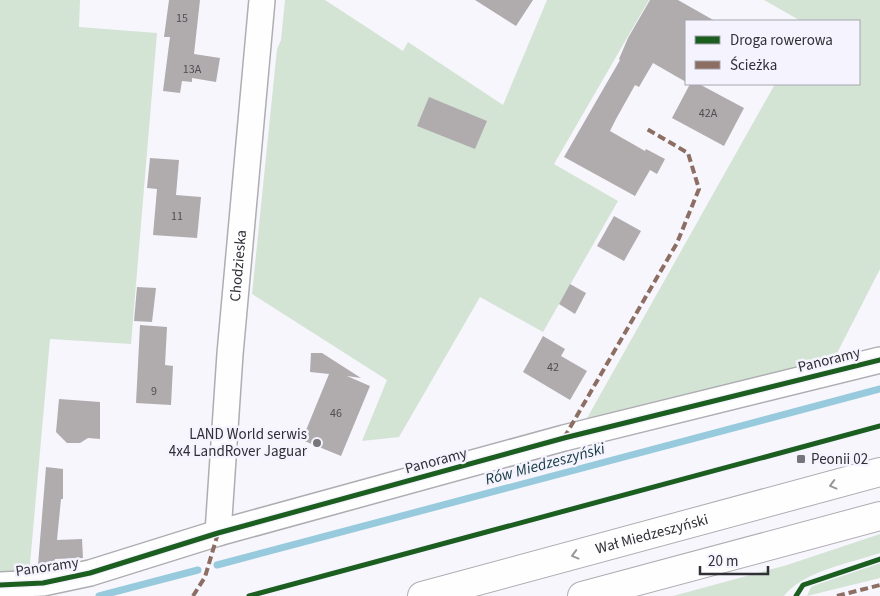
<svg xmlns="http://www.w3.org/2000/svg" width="880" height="596" viewBox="0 0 880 596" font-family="'Source Sans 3',sans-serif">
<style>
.green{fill:#d3e4d4}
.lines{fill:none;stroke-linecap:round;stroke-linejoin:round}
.stream{stroke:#96cadc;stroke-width:7}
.building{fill:#b0acae}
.minor-casing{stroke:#aeadb2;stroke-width:28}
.secondary-casing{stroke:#aeadb2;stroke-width:30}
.minor{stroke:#fefeff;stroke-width:25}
.secondary{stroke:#fefeff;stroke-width:28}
.quiet{stroke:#8d6e63;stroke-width:4;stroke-dasharray:8 4;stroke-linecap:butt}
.cycleway-casing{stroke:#f5f4fe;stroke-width:8}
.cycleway{stroke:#1b5e20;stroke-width:5}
.oneway{stroke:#97969a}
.poi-dot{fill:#76757b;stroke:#f5f4fe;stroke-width:2}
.labels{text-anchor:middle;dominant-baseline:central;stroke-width:5;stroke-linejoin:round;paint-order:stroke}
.number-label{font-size:12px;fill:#504e53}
.street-label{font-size:15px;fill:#302f35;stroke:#f5f4fe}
.poi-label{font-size:15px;fill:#302f35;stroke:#f5f4fe;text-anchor:end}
.water-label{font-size:16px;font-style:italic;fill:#173b45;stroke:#f5f4fe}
</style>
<rect width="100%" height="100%" fill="#f7f6fc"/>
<g class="green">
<polygon points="0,0 80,0 79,27 157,33 131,344 50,339 30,564 32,576 0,575"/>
<polygon points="285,0 325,0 403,51 408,42 503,105 547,0 649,0 554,164 618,201 543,332 480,297 399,437 362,441 387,380 252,294 277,49 281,40"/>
<polygon points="764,0 880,0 880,269 832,363 582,427 775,84 859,84 859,21 801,21"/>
<path d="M 880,534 L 880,553 C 851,563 803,571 784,596 L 673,596 L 787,565 Z"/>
<polygon points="880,562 880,578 807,596 811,587 819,583"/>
</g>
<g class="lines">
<g class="stream">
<polyline points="217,565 880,389"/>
<polyline points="99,596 198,570"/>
</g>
</g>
<g class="building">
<polygon points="169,0 200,0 194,54 220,58 216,82 192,78 192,82 182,81 180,93 163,91 170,37 164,37"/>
<polygon points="475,0 533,0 516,26"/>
<polygon points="650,0 678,0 715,21 686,21 686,82 653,63 639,87 635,85 616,119 610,131 645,151 646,149 665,159 657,174 650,170 635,196 564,157 620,60 619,59 628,38"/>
<polygon points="690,84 699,84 744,108 724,146 672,118"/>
<polygon points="429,97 487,121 475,149 417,126"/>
<polygon points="150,158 179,160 176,195 201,197 197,238 153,235 157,189 147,188"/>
<polygon points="614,216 641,231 624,261 597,246"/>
<polygon points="570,284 586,293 575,314 559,304"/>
<polygon points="137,287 156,288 152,322 134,321"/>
<polygon points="140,325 167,327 165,365 173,366 171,405 136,403"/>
<polygon points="543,336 565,349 561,356 587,371 570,400 523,372"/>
<polygon points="311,353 322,353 361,378 347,376 370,386 341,456 302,440 329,374 310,372"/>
<polygon points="59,399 100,402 100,439 88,438 80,443 67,443 56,432"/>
<polygon points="46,467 63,469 63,499 61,499 57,540 82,539 83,558 55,559 54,566 52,566 38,565"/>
</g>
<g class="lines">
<defs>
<g id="minor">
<path id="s1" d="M 218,533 L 230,354 L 262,0"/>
<polyline points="0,585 43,583 90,573 218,533 564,438 880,360"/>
</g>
<g id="secondary">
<path id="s2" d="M 422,596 L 880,472"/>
<polyline points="582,596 880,516"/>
</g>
</defs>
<use href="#minor" class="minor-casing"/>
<use href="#secondary" class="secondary-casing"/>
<use href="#minor" class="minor"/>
<use href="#secondary" class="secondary"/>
<g class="quiet">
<polyline points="564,438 677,243 699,189 688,153 647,129"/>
<polyline points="193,596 205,577 218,533"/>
<polyline points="837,596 880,585"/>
</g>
<defs>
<g id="cycleway">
<polyline points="0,585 43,583 90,573 218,533 564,438 880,360"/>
<polyline points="249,596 880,426"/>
<polyline points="796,596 803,585 880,559"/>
</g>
</defs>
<use href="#cycleway" class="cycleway-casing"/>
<use href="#cycleway" class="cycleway"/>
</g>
<defs><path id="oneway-chevron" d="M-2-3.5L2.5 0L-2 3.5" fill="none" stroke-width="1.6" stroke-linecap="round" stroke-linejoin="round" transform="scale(1.25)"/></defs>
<g class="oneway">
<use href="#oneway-chevron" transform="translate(833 485) rotate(165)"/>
<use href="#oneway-chevron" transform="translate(575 555) rotate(165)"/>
</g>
<g class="poi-dot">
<circle cx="317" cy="443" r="5"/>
<rect x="796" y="454" width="10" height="10" rx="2.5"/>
</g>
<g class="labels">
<g class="number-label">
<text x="182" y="18">15</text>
<text x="192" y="69">13A</text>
<text x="708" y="113">42A</text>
<text x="177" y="216">11</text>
<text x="553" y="367">42</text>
<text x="154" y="391">9</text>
<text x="336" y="413">46</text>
</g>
<g class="street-label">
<text stroke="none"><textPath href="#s1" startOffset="268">Chodzieska</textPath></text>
<text transform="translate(829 360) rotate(-14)">Panoramy</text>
<text transform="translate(436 461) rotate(-15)">Panoramy</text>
<text stroke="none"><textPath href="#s2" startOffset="238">Wał Miedzeszyński</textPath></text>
<text transform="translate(47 567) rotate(-8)">Panoramy</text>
</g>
<g class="poi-label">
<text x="307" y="434">LAND World serwis<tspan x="307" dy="17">4x4 LandRover Jaguar</tspan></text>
<text x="811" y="459" text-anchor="start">Peonii 02</text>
</g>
<g class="water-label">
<text transform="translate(545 464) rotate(-15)">Rów Miedzeszyński</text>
</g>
</g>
<rect x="685" y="20" width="175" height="65" fill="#f5f4fe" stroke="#a6a5ae"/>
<rect x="695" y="36" width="25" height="8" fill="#1b5e20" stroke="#a6a5ae"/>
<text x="730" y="45" font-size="15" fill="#302f35">Droga rowerowa</text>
<rect x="695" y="61" width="25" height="8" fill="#8d6e63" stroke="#a6a5ae"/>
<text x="730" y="70" font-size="15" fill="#302f35">Ścieżka</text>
<path d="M700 566v8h68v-8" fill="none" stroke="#302f35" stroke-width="2.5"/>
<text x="708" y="566" font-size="15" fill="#302f35" stroke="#f5f4fe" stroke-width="4" paint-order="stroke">20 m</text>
</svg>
